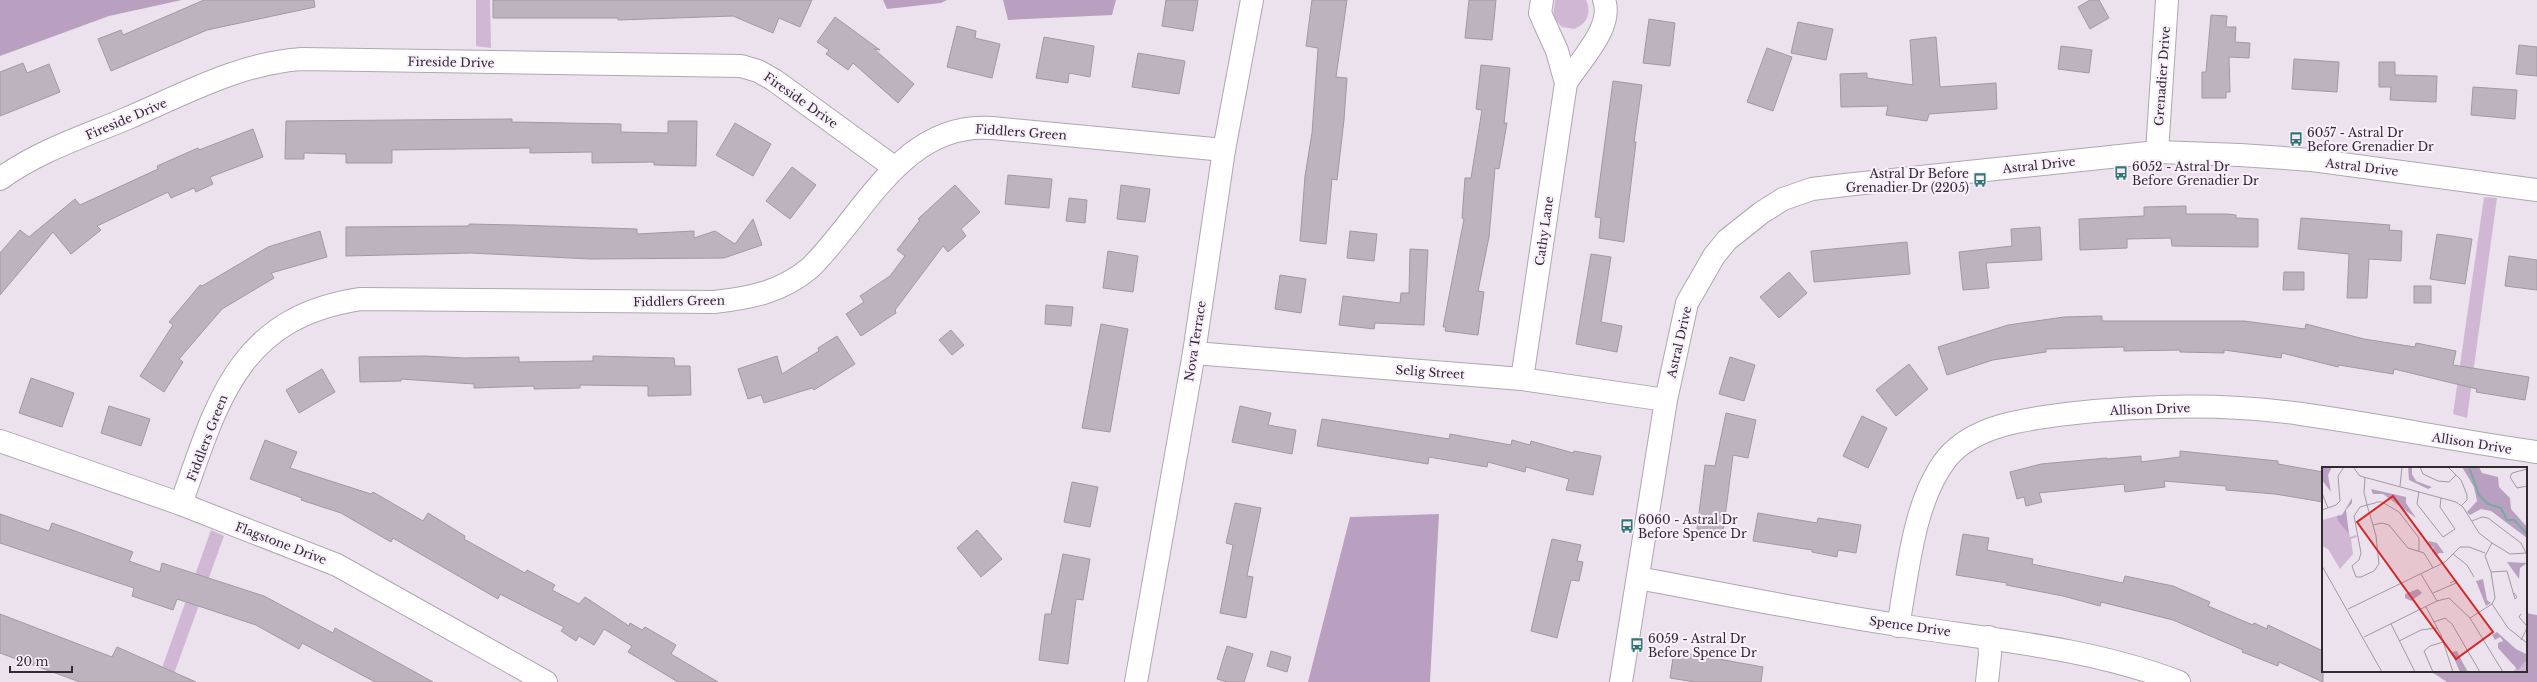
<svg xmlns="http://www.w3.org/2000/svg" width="2537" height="682" viewBox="0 0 2537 682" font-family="'Libre Baskerville',serif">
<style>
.green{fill:#d0b8d5}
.forest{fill:#baa0c0}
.building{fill:#bdb3bf;stroke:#a298a4}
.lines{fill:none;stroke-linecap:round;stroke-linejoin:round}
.minor-casing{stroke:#b0a6b2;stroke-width:24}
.minor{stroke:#fff;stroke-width:22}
.labels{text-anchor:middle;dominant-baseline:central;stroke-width:4;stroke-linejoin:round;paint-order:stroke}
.street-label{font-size:12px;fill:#2f2b2f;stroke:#faeffc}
.poi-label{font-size:12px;fill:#2f2b2f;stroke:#faeffc;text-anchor:start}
.inset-river{fill:none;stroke:#78aaa6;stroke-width:2}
.inset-road{fill:none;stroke:#a099a2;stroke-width:1}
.view{fill:#d62828;fill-opacity:0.15;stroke:#d62828;stroke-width:2}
.inset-edge{fill:none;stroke:#2f2b2f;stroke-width:2}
</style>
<rect width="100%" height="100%" fill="#ece2ee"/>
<g class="green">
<polygon points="476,0 490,0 491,48 476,46"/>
<path d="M 1555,0 L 1586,0 C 1592,13 1587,24 1574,29 L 1562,27 L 1553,17 Z"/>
<polygon points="2484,197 2497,198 2467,418 2453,414"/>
<polygon points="211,530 224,536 171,682 157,682"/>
</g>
<g class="forest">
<polygon points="0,0 182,0 109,16 0,56"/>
<polygon points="883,0 947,0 941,3 887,9"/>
<polygon points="1003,0 1116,0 1112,15 1008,20"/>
<polygon points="1439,514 1430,682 1308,682 1350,517"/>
<polygon points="2526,613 2537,615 2537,682 2447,682 2430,671 2526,671"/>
</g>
<g class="building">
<polygon points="204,0 314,0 315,7 207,30 111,71 98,39 121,30 123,35"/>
<polygon points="493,0 812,0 800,27 779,18 773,33 733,16 618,20 618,18 493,18"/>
<polygon points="1166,0 1198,0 1193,31 1162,26"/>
<polygon points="1312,0 1347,0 1336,77 1347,78 1344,120 1337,180 1332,179 1326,244 1300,241 1305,176 1312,133 1318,48 1306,46"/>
<polygon points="1469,0 1496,0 1492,40 1465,38"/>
<polygon points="2090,0 2099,0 2109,18 2090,29 2078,7"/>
<polygon points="2211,15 2227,16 2226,27 2236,27 2235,42 2250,43 2249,58 2229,57 2230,92 2226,92 2226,98 2202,98 2202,72 2206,72"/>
<polygon points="835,17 880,50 874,49 914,84 898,103 853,63 848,70 826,54 829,50 817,42"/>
<polygon points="1649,19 1675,23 1670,66 1643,63"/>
<polygon points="1798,22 1833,29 1826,60 1791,53"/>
<polygon points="957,26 976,31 975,38 1000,44 992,78 947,67"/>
<polygon points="1044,37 1094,46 1090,77 1069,73 1068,83 1036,78"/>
<polygon points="1936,37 1940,87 1996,83 1997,109 1929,114 1927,121 1886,115 1888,106 1841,107 1840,74 1867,73 1867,78 1913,85 1910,40"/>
<polygon points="2519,45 2537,47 2537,76 2516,74"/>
<polygon points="2061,46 2092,50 2089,73 2058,69"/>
<polygon points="1767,48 1792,57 1773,111 1747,102"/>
<polygon points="1138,53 1185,61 1179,94 1132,87"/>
<polygon points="2294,59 2339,62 2337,92 2292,89"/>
<polygon points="2379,62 2395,62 2395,75 2437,76 2436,102 2390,100 2391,87 2379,87"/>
<polygon points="23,63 27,73 49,64 60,92 0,116 0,72"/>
<polygon points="1481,65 1510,68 1504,123 1507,123 1499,169 1495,168 1489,237 1478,291 1484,292 1478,335 1445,331 1446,327 1443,327 1464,219 1462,218 1465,178 1471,178 1482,110 1476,109"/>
<polygon points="1613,81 1642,85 1634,142 1636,142 1624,242 1599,238 1601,218 1595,217"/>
<polygon points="2473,87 2517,90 2515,119 2471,115"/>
<polygon points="512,119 512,122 621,124 621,132 668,133 668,121 697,121 696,166 654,165 654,162 592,163 592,152 530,153 530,148 392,150 392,163 346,163 346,154 304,153 304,159 285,159 286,121"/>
<polygon points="735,123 771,144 753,176 716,155"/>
<polygon points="253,129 263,157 210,177 213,184 196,192 194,188 171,198 168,192 97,226 101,230 71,254 53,232 0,295 0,253 20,230 29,237 75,199 80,205 158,169 157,166 198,148 199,150"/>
<polygon points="792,167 816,185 790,219 766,201"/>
<polygon points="1008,175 1052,179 1049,208 1005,204"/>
<polygon points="955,185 980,212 961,229 966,236 948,252 943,246 895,310 896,313 861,336 846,314 864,302 860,296 890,276 905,256 897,250 920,220 918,219"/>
<polygon points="1121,185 1150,189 1145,222 1117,219"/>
<polygon points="1069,198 1087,200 1085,223 1066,221"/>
<polygon points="2186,206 2186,214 2227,214 2236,215 2236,218 2258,219 2258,247 2172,246 2171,238 2127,239 2127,248 2080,250 2079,219 2144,216 2144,207"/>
<polygon points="2301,218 2390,225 2389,230 2402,231 2401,261 2369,259 2367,298 2347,298 2349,254 2298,249"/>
<polygon points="753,219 762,245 724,258 590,259 471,253 346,256 346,227 469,226 469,224 515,225 637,229 637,234 694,231 694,238 715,231 735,244"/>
<polygon points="2040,227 2042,260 1986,263 1989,288 1963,290 1959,252 2012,246 2011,229"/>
<polygon points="320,231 327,257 271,273 274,278 222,309 179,359 183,362 164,392 140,376 173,325 169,322 200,285 202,286 268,247"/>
<polygon points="1350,231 1377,234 1374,261 1347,258"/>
<polygon points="2437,234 2472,239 2465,284 2430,279"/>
<polygon points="1907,242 1910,274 1814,282 1811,251"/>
<polygon points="1410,249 1428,250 1424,325 1375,323 1374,329 1339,325 1343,296 1400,303 1401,293 1409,293"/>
<polygon points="1108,251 1138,256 1133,292 1103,288"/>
<polygon points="1591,254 1611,257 1601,322 1622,326 1617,352 1576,344"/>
<polygon points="2509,256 2537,260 2537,290 2505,286"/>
<polygon points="1789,272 1807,293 1779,318 1760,297"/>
<polygon points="2284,272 2304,272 2304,290 2283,290"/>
<polygon points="1280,275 1306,279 1301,313 1275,309"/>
<rect x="2414" y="286" width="17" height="17"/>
<polygon points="1046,305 1073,307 1071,326 1045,324"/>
<polygon points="2102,316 2102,321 2244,321 2305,329 2306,324 2364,339 2415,347 2416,343 2456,351 2453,365 2529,377 2525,400 2476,392 2477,389 2394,369 2393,374 2339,365 2338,367 2282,353 2281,358 2224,350 2224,353 2180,352 2180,350 2124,351 2124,347 2046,349 2046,352 1993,360 1947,375 1938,347 2008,325 2064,317"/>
<polygon points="1101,324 1128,329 1110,432 1082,428"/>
<polygon points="951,330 964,345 952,355 939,340"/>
<polygon points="837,336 855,364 814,390 812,388 764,403 761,395 748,399 738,369 777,356 782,374 819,351 818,348"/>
<polygon points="425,356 464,358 519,357 519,362 593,361 593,356 674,358 675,366 690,366 691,395 648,396 648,386 580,385 580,388 534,389 534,386 474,388 474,384 401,379 401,381 360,382 359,357"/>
<polygon points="1730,357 1755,365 1744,401 1719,394"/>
<polygon points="1909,364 1928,389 1896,416 1876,390"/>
<polygon points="322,369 335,392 299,413 286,390"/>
<polygon points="31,378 74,393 62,427 19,413"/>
<polygon points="109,406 150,419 141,446 101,433"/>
<polygon points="1240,406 1271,413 1268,425 1296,430 1292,454 1232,442"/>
<polygon points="1726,413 1756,420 1748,458 1733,455 1723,533 1697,529 1705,465 1715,466"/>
<polygon points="1862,416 1887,428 1868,468 1843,456"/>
<polygon points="1322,419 1449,439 1450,434 1511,445 1512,440 1530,445 1531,441 1573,453 1574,451 1601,456 1593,495 1566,490 1569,479 1526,467 1525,472 1488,462 1487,467 1429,457 1428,464 1317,446"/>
<polygon points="265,440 297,452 290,468 371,494 373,492 423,521 428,513 465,536 464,539 525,573 527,570 555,585 552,590 579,604 585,597 629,626 630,623 642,630 645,627 676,645 671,654 718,682 678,682 628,652 632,646 604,629 594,645 579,636 576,641 561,631 564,627 500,594 498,599 393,538 391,542 341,513 301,500 302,498 250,479"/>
<polygon points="2180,451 2278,461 2278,464 2323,472 2323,502 2275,494 2226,490 2226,486 2164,481 2165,487 2125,492 2124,484 2039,493 2042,502 2026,506 2024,497 2017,499 2010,472 2041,464 2107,458 2107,459 2141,456 2141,462 2180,457"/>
<polygon points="1072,482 1098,487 1090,527 1064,522"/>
<polygon points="1235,503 1261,508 1247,576 1253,577 1246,618 1220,613 1233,545 1226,543"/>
<polygon points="1758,513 1817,523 1818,518 1861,525 1856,553 1838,550 1837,557 1812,552 1812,550 1753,541"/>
<polygon points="0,514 49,531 52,523 75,531 133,552 129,561 160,572 162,563 264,596 333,633 335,628 433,682 375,682 302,643 299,649 256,625 177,599 173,610 132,596 134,588 0,543"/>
<polygon points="977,530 1002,559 981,577 957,548"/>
<polygon points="1963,534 1989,538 1987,550 2033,559 2032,564 2123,583 2125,576 2173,586 2210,602 2208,606 2253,625 2254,623 2267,629 2268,625 2323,651 2323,682 2279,662 2278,666 2242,652 2243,650 2173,620 2101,602 2100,606 2063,596 2006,585 2007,583 1956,575"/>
<polygon points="1552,539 1581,545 1577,561 1583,562 1579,581 1571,580 1557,638 1531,631"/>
<polygon points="1063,554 1090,559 1083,600 1076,599 1068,664 1039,660 1045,614 1051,614"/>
<polygon points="0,614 112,657 117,647 196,682 80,682 0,653"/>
<polygon points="1227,646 1253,654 1244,682 1227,682 1217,679"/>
<polygon points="1271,651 1291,657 1287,672 1267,666"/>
<polygon points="1674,651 1763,667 1761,682 1695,682 1670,678"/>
</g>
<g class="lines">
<defs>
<g id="minor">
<path d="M 1566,83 C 1580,60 1614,27 1604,0"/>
<polyline points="2157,152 2167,0"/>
<path d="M 0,179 C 38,151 85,136 128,118 C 184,94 240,63 302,59 L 741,66 L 758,71 L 774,80 L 895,168"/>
<polyline points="1194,353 1522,379 1666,400"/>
<polyline points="1522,379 1566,83 1557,51 1540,13 1542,0"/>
<polyline points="0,441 181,504 337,565 546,682"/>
<path d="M 181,504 C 217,403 237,317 361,299 L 714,302 C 751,298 781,292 810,268 C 864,215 903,121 992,128 L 1224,150"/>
<path d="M 1638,578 C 1725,594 1811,612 1898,625 C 1993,640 2088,647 2179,682"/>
<path d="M 1898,626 C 1908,573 1913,501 1947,458 C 1974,425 2027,419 2066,414 C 2144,405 2224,403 2301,414 C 2380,425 2458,441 2537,452"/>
<polyline points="1136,682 1194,353 1224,150 1252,0"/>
<polyline points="1621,682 1666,400 1687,303 1714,256 1727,240 1761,213 1783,199 1812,189 1845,185 2157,152 2240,155 2312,160 2537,190"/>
<polyline points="1987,682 1990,654 1989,637"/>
</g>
</defs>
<use href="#minor" class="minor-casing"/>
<use href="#minor" class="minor"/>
</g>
<defs>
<symbol id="bus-bare" viewBox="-9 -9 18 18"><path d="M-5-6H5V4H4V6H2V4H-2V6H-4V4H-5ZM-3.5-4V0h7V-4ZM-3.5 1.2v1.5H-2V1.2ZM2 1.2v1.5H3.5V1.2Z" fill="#307873" stroke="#faeffc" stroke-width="2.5" paint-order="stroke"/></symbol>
</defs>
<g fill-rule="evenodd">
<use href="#bus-bare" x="2286" y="129" width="20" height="20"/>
<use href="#bus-bare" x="2111" y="163" width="20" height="20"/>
<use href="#bus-bare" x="1970" y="170" width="20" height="20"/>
<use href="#bus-bare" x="1617" y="516" width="20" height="20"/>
<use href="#bus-bare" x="1627" y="635" width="20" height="20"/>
</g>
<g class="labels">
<g class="street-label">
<text transform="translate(451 62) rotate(1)">Fireside Drive</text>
<text transform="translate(2162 76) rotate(-86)">Grenadier Drive</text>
<text transform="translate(801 100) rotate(35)">Fireside Drive</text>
<text transform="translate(126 119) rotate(-23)">Fireside Drive</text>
<text transform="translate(1021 132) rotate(4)">Fiddlers Green</text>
<text transform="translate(2039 165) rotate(-6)">Astral Drive</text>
<text transform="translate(2362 167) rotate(7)">Astral Drive</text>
<text transform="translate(1544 231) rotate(-82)">Cathy Lane</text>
<text transform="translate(679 301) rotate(-1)">Fiddlers Green</text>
<text transform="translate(1195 341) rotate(-81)">Nova Terrace</text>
<text transform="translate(1679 342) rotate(-77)">Astral Drive</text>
<text transform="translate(1430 372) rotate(4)">Selig Street</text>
<text transform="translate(2150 409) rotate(-2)">Allison Drive</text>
<text transform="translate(207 438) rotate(-69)">Fiddlers Green</text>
<text transform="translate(2472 443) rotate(9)">Allison Drive</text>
<text transform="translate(281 543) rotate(21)">Flagstone Drive</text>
<text transform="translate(1910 626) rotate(8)">Spence Drive</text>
</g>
<g class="poi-label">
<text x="2307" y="132">6057 - Astral Dr<tspan x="2307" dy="14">Before Grenadier Dr</tspan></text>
<text x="2132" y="166">6052 - Astral Dr<tspan x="2132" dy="14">Before Grenadier Dr</tspan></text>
<text x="1969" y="173" text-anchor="end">Astral Dr Before<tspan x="1969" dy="14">Grenadier Dr (2205)</tspan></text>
<text x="1638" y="519">6060 - Astral Dr<tspan x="1638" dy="14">Before Spence Dr</tspan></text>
<text x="1648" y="638">6059 - Astral Dr<tspan x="1648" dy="14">Before Spence Dr</tspan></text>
</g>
</g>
<g transform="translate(2322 467)">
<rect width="205" height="205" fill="#ece2ee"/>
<path d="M 22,47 L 28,70 L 34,68 L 35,70 L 29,72 L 31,87 L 18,102 L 6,82 L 0,79 L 0,53 ZM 205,187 L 205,205 L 191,205 L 203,189 Z" fill="#d0b8d5"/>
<path d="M 0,0 L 10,0 L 6,8 L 9,25 L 0,13 ZM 86,0 L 90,0 L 90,7 L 94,14 L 110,20 L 106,22 L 87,13 ZM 140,0 L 157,0 L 160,6 L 176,10 L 177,20 L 188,31 L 189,42 L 205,60 L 205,71 L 169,44 L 159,42 L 148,48 L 145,45 L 155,34 L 152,20 ZM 49,22 L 84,30 L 84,36 L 94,51 L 61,27 L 51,27 ZM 30,31 L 30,36 L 24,43 L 27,67 L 16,54 L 15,49 L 20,48 ZM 107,74 L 115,76 L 122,86 L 117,86 L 114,89 L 110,84 L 112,81 L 106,77 ZM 185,95 L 205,96 L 198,101 L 197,112 ZM 161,112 L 165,133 L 169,136 L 164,139 L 154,114 ZM 96,122 L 100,126 L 89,134 L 83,131 L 83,127 ZM 175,165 L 194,182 L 204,187 L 205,192 L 196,203 L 176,181 L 176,176 L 181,174 L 178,170 L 173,173 L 170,168 ZM 135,184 L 141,196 L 146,205 L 138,205 L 131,189 L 130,185 Z" fill="#baa0c0"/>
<path class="inset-river" d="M 147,0 L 157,28 L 166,37 L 179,41 L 185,53 L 192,53 L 205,67"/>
<path class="inset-road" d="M 31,0 L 38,9 L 134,35 L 141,40 L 157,66 L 170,76 L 188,87 L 205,86M 98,0 L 101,7 L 116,14 L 127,15 L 134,8M 126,0 L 139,13 L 145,28 L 145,33 L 139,39M 205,2 L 190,6 L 188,10 L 195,21 L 205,19M 43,10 L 42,26 L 43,29 L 45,38 L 51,58 L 54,69 L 57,97 L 52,104 L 39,110 L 34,110 L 30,99 L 37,93 L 39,86 L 32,49 L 38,40 L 45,38 L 53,36 L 55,35 L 60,35 L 77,45 L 97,71 L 97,84M 78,19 L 80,0M 97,24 L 95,37 L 121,70 L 133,62 L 118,40 L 119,31M 0,26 L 6,41M 0,43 L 14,38 L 18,34 L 16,9 L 22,0M 150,54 L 160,50 L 166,51 L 199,76 L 204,86M 51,58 L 60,56 L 67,58 L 86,81 L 102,86 L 111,101M 131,87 L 145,98 L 152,110M 0,99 L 60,205M 169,105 L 185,104 L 193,132 L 195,130 L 192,126M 99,107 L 115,134M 111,126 L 134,116 L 134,113 L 128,116M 170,137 L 186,161 L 205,176M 104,140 L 119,168 L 131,205M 26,142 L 123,95 L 138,80 L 147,80 L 163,86M 199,147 L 197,150 L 205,159M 148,151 L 170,137 L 173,131 L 169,105 L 163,89 L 170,76M 112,155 L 123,151 L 130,157 L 158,205M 69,157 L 93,205M 42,170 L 115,134 L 127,131 L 148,151 L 181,205M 199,173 L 205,161M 77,174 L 99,163 L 115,161M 111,205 L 102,184 L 108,179 L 121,175"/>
<path class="view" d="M 71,29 L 171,165 L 134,192 L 35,55 Z"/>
<rect width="205" height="205" class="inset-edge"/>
</g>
<path d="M10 666v6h62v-6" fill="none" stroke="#2f2b2f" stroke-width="2"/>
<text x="16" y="666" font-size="12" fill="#2f2b2f" stroke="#faeffc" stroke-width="3" paint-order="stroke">20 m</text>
</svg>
